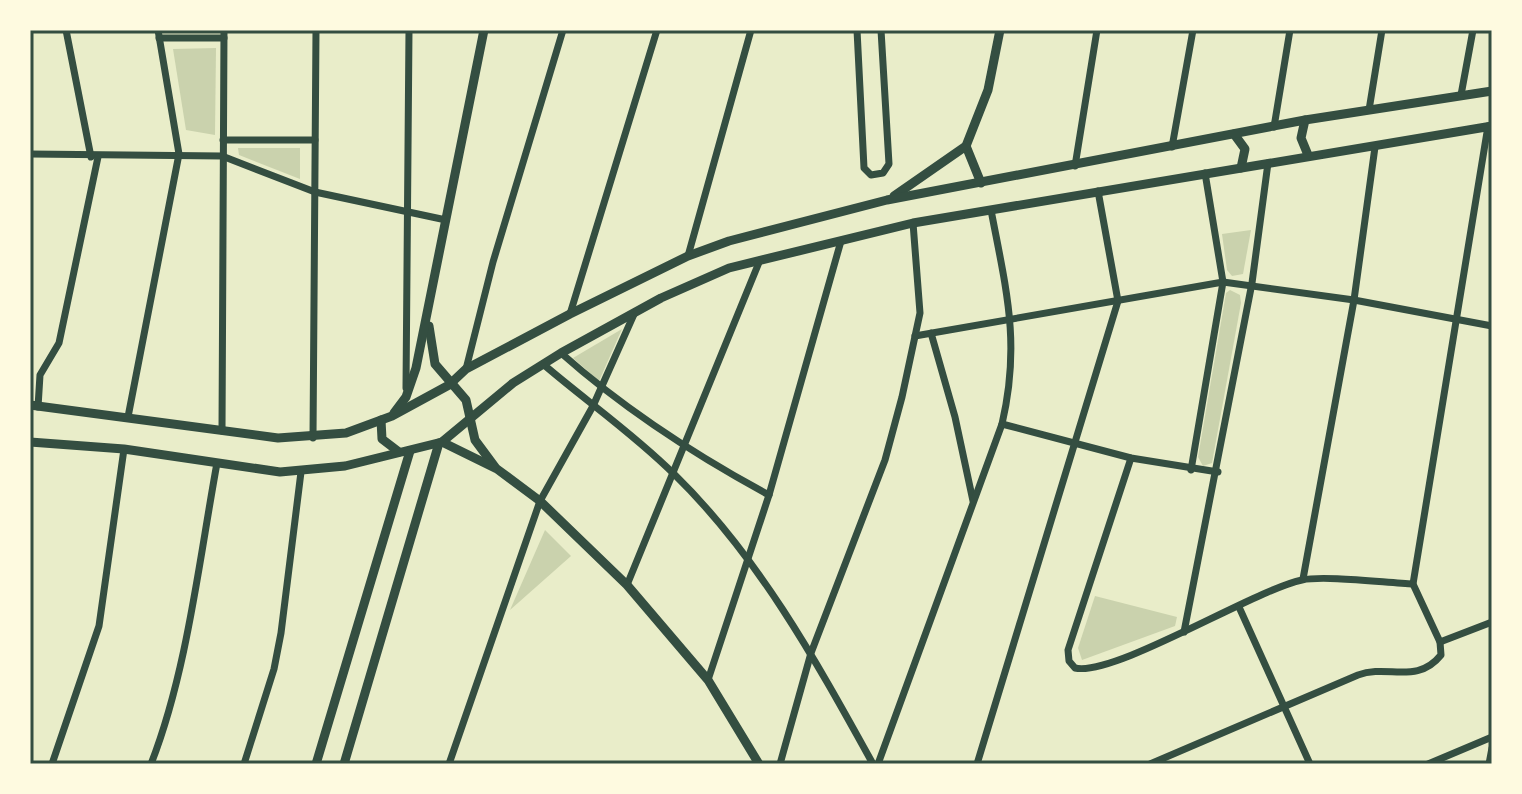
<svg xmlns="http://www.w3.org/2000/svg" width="1522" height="794" viewBox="0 0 1522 794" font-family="'Crimson Pro',serif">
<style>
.green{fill:#cad2ad}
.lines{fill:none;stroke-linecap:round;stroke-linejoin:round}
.minor{stroke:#344e41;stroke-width:7}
.tertiary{stroke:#344e41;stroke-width:9}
.neatline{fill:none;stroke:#344e41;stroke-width:3}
</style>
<rect width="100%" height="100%" fill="#e9edc9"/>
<g class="green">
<polygon points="216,48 215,135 186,130 173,49"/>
<polygon points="238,148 300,148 300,179 239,155"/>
<polygon points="1251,230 1243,274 1232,276 1227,270 1222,234"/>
<polygon points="1230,290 1240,295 1241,303 1212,463 1203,466 1198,457 1226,293"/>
<polygon points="622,329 599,381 573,358"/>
<polygon points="545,530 571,556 510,610"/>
<polygon points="1095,596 1177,617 1175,626 1082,660 1078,648"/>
</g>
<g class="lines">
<g class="minor">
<polyline points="66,30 91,157"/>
<polyline points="857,30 864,168 871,175 883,173 889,164 881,30"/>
<polyline points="159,38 224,38"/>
<polyline points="1461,95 1473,30"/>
<polyline points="1369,110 1382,30"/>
<polyline points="1274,127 1290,30"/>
<polyline points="223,140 315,140"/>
<polyline points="1172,147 1193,30"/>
<polyline points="30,154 222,156 315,192 446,220"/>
<polyline points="1075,166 1097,30"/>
<polyline points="688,256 751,30"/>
<polyline points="570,314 657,30"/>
<polyline points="931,333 955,417 973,501"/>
<polyline points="915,336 1223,282 1354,300 1492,326"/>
<path d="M 561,353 C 624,409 695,455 769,495"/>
<path d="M 543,364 C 586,401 634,434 674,474 C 759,557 816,661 873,764"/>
<polyline points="466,369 493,262 563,30"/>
<polyline points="406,388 409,30"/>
<polyline points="38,407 40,375 59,343 98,157"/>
<polyline points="128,417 179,154 158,30"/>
<polyline points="1002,424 1131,458 1218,472"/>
<polyline points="222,431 224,30"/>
<polyline points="313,438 316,30"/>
<path d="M 1131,458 L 1068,650 L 1069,661 L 1075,668 C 1114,677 1254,590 1302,580 C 1324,575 1387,583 1413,584"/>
<polyline points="1191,470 1223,282 1205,173"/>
<polyline points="1303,579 1354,300 1375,147"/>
<polyline points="627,585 760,260"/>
<polyline points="1239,607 1310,764"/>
<polyline points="1184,632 1252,283 1268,163"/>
<polyline points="1440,642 1492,622"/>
<polyline points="708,680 769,495 841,241"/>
<polyline points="52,764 99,626 124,449"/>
<path d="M 151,764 C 187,672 199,561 217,463"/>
<polyline points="244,764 274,669 281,633 301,472"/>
<polyline points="449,764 540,501 593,406 635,312"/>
<polyline points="780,764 811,653 885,460 902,397 920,313 913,223"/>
<path d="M 878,764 L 1002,424 C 1021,343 1006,289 991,210"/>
<polyline points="977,764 1118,301 1098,191"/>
<path d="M 1150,764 L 1358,675 C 1388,664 1417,685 1441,655 L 1440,642 L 1413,584 L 1488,126"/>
<polyline points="1428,764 1492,737"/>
<polyline points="1489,764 1492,748"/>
</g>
<g class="tertiary">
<polyline points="1305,120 1301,138 1308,155"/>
<polyline points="1234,134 1245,149 1241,168"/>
<polyline points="966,146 981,183"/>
<polyline points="894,196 966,146 988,90 1000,30"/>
<polyline points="429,326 435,364 466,400 475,440 495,467"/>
<polyline points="30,405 278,438 346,433 392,416 449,385 466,369 570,314 688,256 729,241 887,200 1305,120 1492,91"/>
<polyline points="394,413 406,397 416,368 484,30"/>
<polyline points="381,420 382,439 399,452"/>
<polyline points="30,442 124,449 280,472 345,466 442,442 513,383 561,353 661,298 729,268 913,223 1492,126"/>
<polyline points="442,442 497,469 540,501 627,585 708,680 759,764"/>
<polyline points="316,764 410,451"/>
<polyline points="344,764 439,443"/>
</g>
</g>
<rect width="1522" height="794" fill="none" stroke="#fefae0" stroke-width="64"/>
<rect x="32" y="32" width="1458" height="730" class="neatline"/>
</svg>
